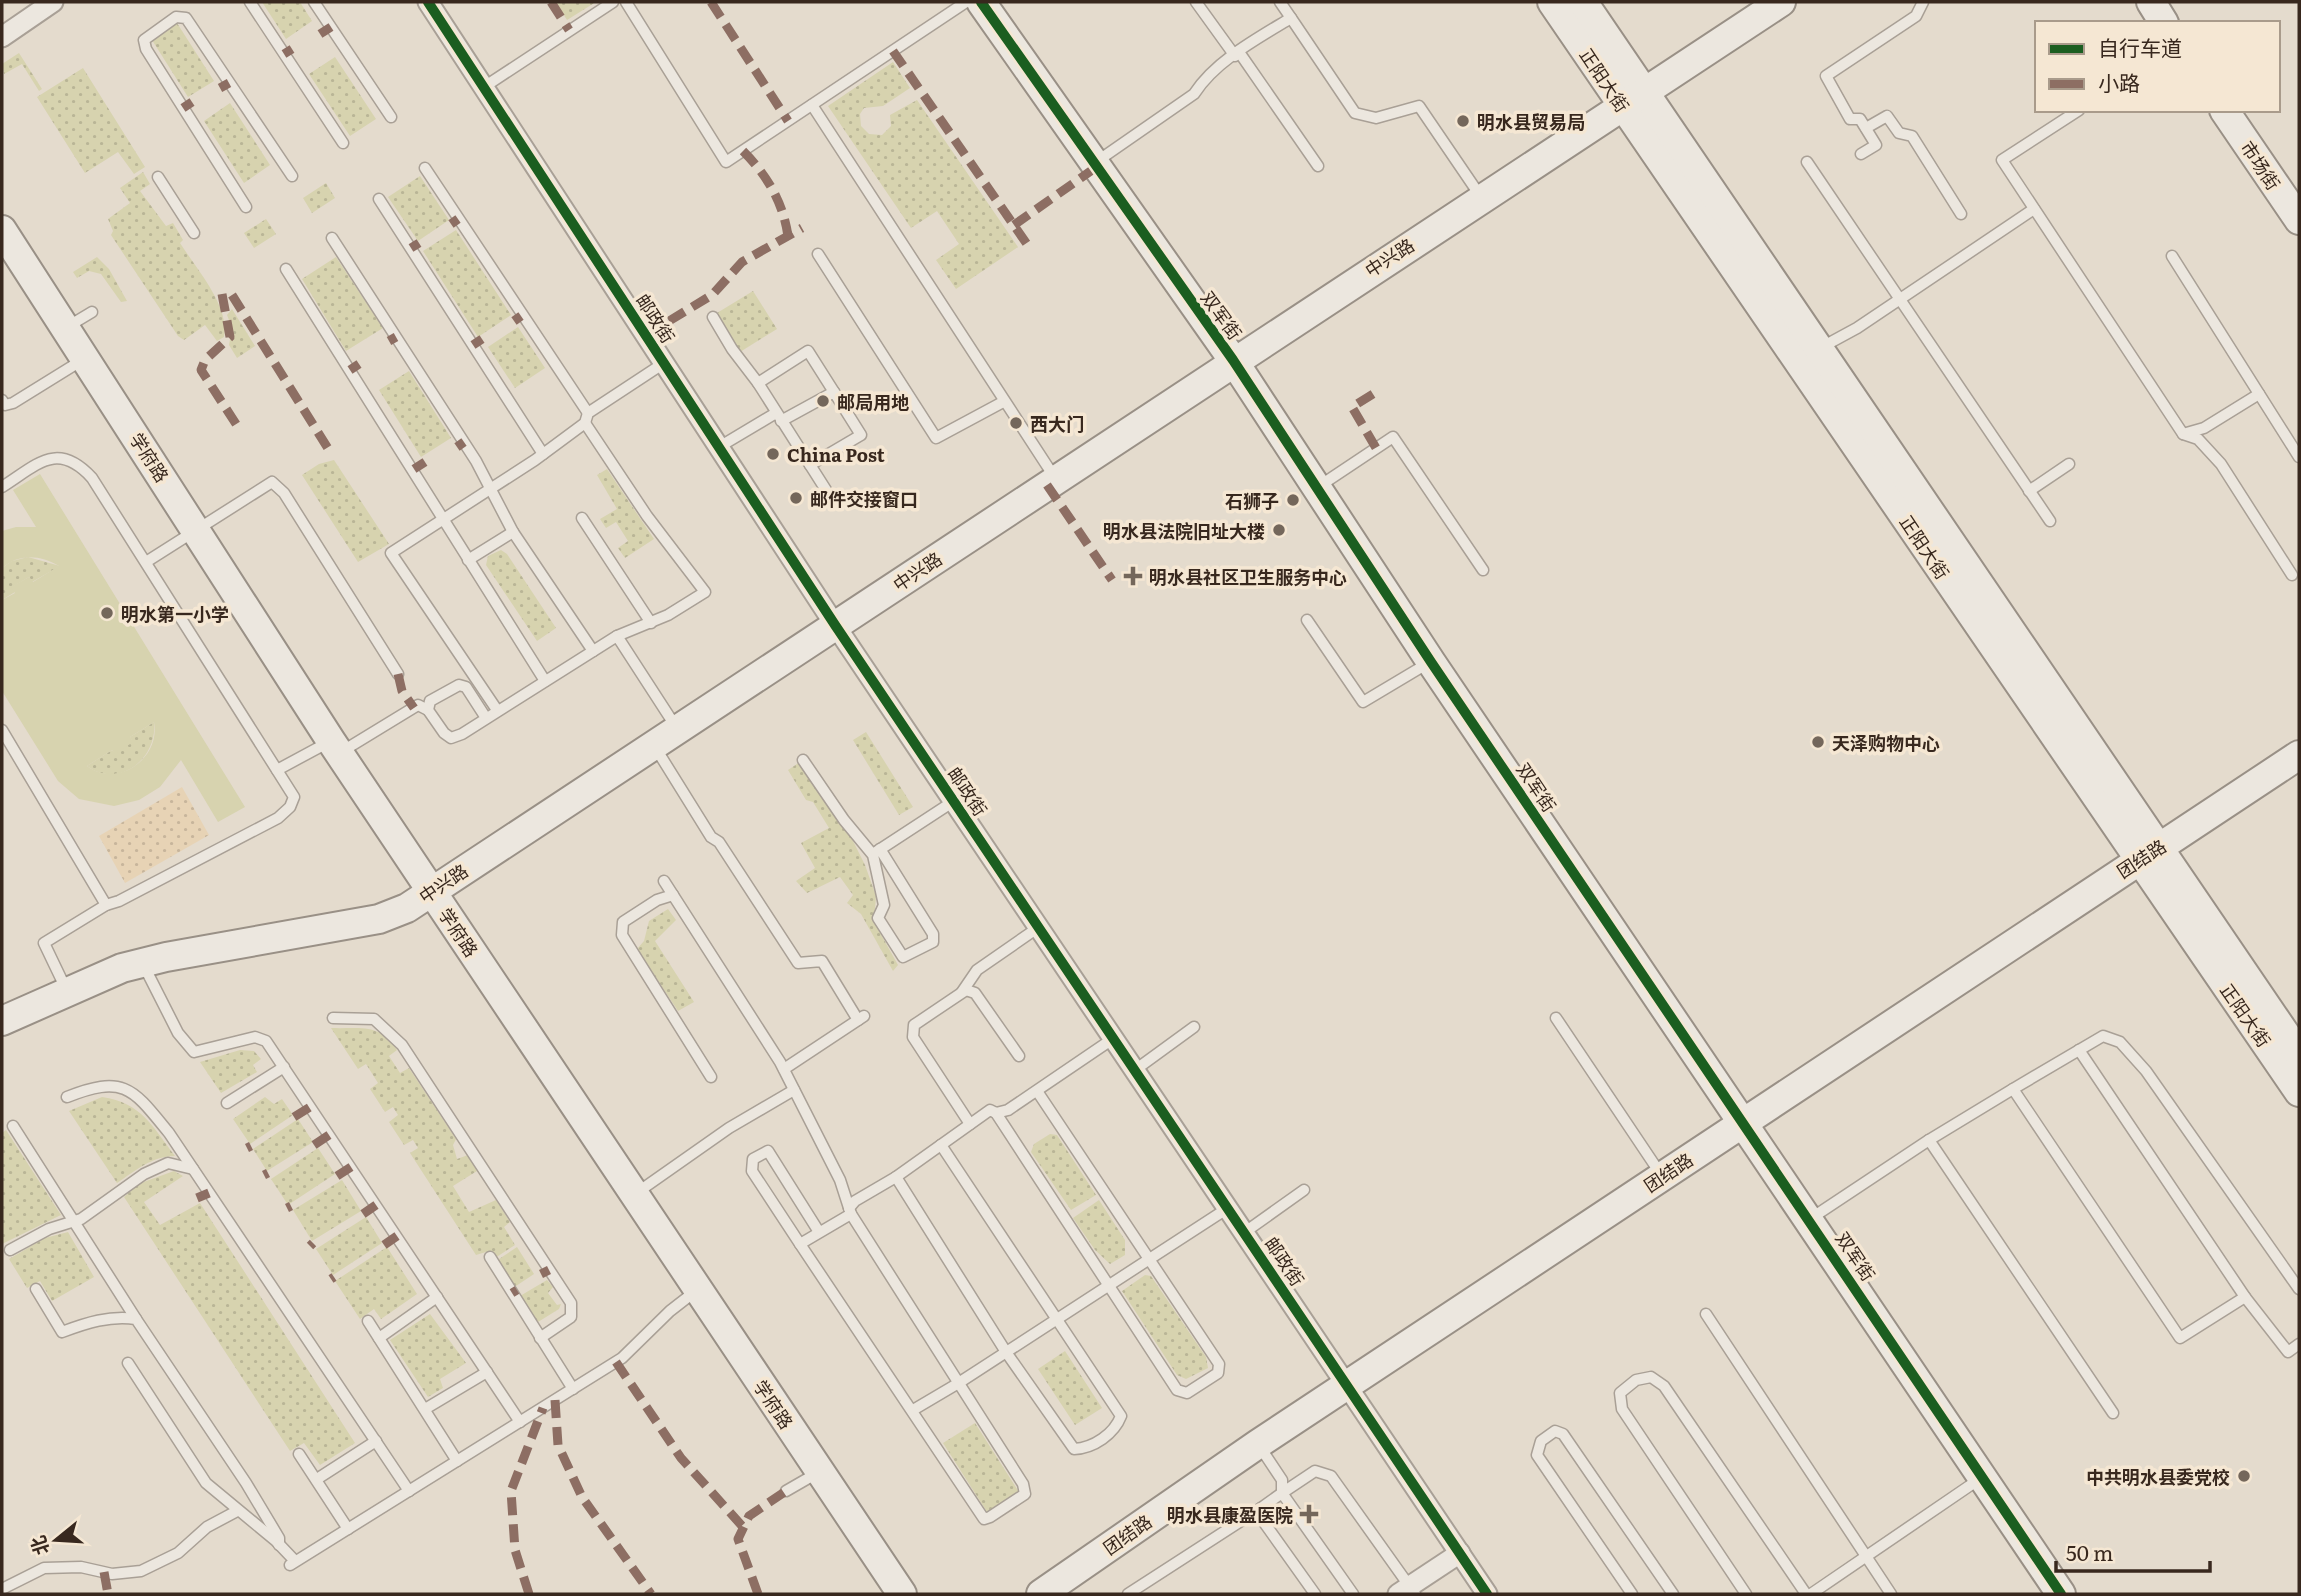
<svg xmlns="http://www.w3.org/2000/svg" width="2301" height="1596" viewBox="0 0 2301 1596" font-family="Literata,'Noto Sans SC',serif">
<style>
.grass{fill:url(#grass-dots)}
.sand{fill:url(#sand-dots)}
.green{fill:#d7d3af;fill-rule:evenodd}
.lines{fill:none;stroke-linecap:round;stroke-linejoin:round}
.lane-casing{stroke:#a9a096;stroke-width:13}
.street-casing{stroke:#a9a096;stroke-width:23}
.secondary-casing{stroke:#999086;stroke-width:32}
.lane{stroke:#ece7df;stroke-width:10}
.street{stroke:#ece7df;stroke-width:19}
.secondary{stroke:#ece7df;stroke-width:28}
.quiet{stroke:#8d6e63;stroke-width:9;stroke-dasharray:18 9;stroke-linecap:butt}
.cycleway-casing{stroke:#f5e7d3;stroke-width:15}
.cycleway{stroke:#1b5e20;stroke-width:10}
.poi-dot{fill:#74675b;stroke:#f5e7d3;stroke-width:2.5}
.labels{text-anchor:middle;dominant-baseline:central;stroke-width:7;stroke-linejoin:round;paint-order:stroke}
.street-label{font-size:18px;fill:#38281e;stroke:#f5e7d3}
.poi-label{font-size:18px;font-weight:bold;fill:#38281e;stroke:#f5e7d3;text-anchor:start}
</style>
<defs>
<pattern id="grass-dots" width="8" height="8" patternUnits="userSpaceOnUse" patternTransform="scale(1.75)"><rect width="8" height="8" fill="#d7d3af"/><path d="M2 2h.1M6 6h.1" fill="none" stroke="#b9b596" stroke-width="1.8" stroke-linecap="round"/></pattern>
<pattern id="sand-dots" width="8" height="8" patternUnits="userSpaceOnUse" patternTransform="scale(1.75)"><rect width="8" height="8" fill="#e7d3b5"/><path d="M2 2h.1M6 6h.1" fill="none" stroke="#c7b59b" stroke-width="1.8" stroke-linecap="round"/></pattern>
</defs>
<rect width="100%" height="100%" fill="#e4dbcd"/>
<g class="grass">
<polygon points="262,2 300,2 312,21 286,39"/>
<polygon points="556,2 596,2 567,20"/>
<polygon points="177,23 214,81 188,97 152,40"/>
<polygon points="19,53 42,89 39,91 22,64 4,74 2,64"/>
<polygon points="335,57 376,119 350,136 309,74"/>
<polygon points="893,62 910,88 883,106 864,108 860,114 861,126 869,134 882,135 891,126 890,115 917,100 1018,247 956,289 936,260 959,244 937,211 911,228 828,106"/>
<polygon points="83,68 145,167 134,174 118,152 85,173 37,97"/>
<polygon points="230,103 270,165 244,183 204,121"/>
<path d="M 143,172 L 150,184 L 140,191 L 166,226 L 173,223 L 183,240 L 180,243 C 197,270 230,306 224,337 L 217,341 L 205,325 L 184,340 L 178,336 L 111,235 L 113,231 L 108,219 L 130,203 L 120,188 Z"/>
<polygon points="420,176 449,220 418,241 388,197"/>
<polygon points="326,183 335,198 312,213 303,198"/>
<polygon points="266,219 276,234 254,248 244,233"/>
<polygon points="456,230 511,315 478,337 423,251"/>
<polygon points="97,257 109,269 127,301 121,302 101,274 89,271 77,278 73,272"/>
<polygon points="336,257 383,328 346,351 302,279"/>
<polygon points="753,291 777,329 740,352 717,313"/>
<polygon points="232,309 255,346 237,358 229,345 232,328 227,315"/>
<polygon points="518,327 545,368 515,388 488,347"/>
<polygon points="409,371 451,438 421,457 379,390"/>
<polygon points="334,460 389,544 358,562 302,475 319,464"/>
<polygon points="607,469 654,539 625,558 618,548 628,541 616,522 606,528 600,519 617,509 597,475"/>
<polygon points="501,550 507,554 556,628 537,641 486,565 488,556"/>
<polygon points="28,557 60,566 32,582 29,577 12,587 15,592 2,600 2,568 12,561"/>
<path d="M 154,722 C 158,758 119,790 87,766 L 112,750 L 115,753 L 132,741 L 130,737 Z"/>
<polygon points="866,732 913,807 899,815 853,740"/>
<polygon points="800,762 852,839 865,865 876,896 874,922 898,965 893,971 861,914 847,903 853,895 840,877 807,893 796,881 815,868 801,843 829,828 813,802 806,800 788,770"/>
<polygon points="668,909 676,920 655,941 694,1002 678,1011 637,949 644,941 649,921"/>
<path d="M 331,1028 C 362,1029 380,1023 397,1050 L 389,1056 L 400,1073 L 409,1068 L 456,1139 L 453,1145 L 457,1159 L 468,1155 L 477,1171 L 453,1186 L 469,1212 L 496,1200 L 510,1222 L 504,1227 L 515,1245 L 495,1258 L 486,1252 L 476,1255 L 410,1153 L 418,1148 L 413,1140 L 404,1145 L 389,1122 L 398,1115 L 393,1107 L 385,1112 L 370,1089 L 378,1083 L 366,1064 L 358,1069 Z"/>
<polygon points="240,1050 254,1051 261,1059 253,1065 257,1072 221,1093 200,1062"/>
<path d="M 102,1097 C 142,1103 152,1126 175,1156 C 152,1156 135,1171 117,1183 L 69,1111 Z"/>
<polygon points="265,1097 274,1104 282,1099 293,1115 250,1144 233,1119"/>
<polygon points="298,1119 313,1142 267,1171 253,1149"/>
<polygon points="6,1130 61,1215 2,1244 2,1133"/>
<polygon points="1050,1134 1057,1135 1096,1195 1071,1210 1031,1152 1034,1144"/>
<polygon points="318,1148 335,1174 288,1205 271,1179"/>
<polygon points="174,1171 183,1176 144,1202 160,1225 200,1203 355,1443 320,1465 304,1443 290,1451 124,1197 138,1184"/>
<polygon points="342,1180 361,1211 312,1241 293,1210"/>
<polygon points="1099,1200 1125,1240 1125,1255 1110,1264 1095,1250 1073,1218"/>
<polygon points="366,1217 382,1243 333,1275 316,1249"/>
<polygon points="68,1232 94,1277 52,1301 40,1281 27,1288 9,1259 45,1238"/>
<polygon points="387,1247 417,1294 381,1319 374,1309 360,1319 335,1281"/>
<polygon points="517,1247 534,1274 513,1288 496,1261"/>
<polygon points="1145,1275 1151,1276 1206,1357 1208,1368 1186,1379 1177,1375 1122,1291"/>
<polygon points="547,1280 553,1287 548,1293 557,1305 561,1304 559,1309 538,1322 520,1296"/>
<polygon points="430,1314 466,1363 440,1379 443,1388 428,1397 390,1340"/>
<polygon points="1065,1351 1102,1408 1075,1425 1038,1369"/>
<polygon points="975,1423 1019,1492 987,1512 943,1443"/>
</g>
<polygon class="sand" points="182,787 209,835 125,883 99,836"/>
<path class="green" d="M 40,474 L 245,807 L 218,822 L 181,760 L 160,787 L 139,800 L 114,806 L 79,799 L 58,781 L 2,691 L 2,600 L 15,593 L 11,587 L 29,577 L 33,582 L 59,566 C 40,555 20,553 2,568 L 2,531 L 16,527 L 36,527 L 13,490 ZM 154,722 C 161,758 118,789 87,766 L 112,750 L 115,754 L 133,742 L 130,737 Z"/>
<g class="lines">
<defs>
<g id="lane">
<polyline points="250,2 343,143"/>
<polyline points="314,2 391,117"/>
<polyline points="626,2 726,162 966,2"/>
<polyline points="1196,2 1235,56"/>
<polyline points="1291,18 1355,113 1376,118 1419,106 1481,197"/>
<polyline points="1239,52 1318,166"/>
<polyline points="484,87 613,2"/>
<polyline points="812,105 1055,478"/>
<polyline points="2079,110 2002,160 2183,434 2198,439 2221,464 2292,575"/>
<polyline points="1866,128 1887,116 1899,133 1912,136 1961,214"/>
<polyline points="1861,154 1876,145 1860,119 1850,119 1826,76 1916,16 1923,2"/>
<path d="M 1096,162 L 1194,94 C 1215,61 1258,38 1291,18 L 1280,2"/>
<polyline points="1807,162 2050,521"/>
<polyline points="425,168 588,413"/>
<polyline points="158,177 194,233"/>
<polyline points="379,199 543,454"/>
<polyline points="246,207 146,49 144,40 176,17 186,18 292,176"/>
<polyline points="332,238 476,461 513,532 593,651"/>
<polyline points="818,254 936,438 1003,402"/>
<polyline points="2172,256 2299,457"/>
<polyline points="286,269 545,681"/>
<polyline points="713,317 732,349 758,383"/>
<polyline points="67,327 92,312"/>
<polyline points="1822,347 1857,328 2034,209"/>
<polyline points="2,400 5,405 13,403 84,359"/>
<polyline points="781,421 834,392 861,435 810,465"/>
<polyline points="585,423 647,516 705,592 668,615 617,636"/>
<polyline points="2183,434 2204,428 2259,394"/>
<polyline points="719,447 776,413"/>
<path d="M 2,487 C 37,465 57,440 92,478 L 294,797 L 290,807 L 278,818 L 119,901 L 106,905 L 44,943 L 67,991"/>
<polyline points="1318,487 1393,437 1483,570"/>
<polyline points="826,490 758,383 808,351 834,392"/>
<polyline points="2029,491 2069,464"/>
<polyline points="582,518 651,623"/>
<polyline points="468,560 513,532"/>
<polyline points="146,562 272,482 284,493 398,674"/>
<polyline points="1307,620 1363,702 1430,662"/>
<polyline points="497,710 391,553 535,460 585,423 588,413 664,363"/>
<polyline points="486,718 466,687 459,685 430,701 428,710 444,733 451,738 462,734 617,636 676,727"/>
<polyline points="2,730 106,905"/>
<polyline points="655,747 711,837 719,842 798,963 822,961 858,1020"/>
<polyline points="341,752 418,705 428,710"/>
<polyline points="803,760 844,820 873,855 884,905 878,918 903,957 933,942 933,934 880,849"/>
<polyline points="277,770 329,742"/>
<polyline points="876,852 954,801"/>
<polyline points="664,881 780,1062 840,1180 851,1214"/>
<polyline points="673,895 657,900 623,922 622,935 711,1077"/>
<polyline points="144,966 178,1033 194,1052 255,1037 266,1041 520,1422"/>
<polyline points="962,992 977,970 1039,927"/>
<polyline points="333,1018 374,1019 402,1045 571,1303 571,1317 540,1338"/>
<polyline points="1556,1018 1662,1176"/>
<polyline points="2079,1050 2245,1297"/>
<polyline points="784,1069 864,1016"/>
<polyline points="1135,1070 1194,1027"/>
<polyline points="2013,1089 2103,1036 2120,1042 2146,1071 2299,1289"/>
<path d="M 67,1097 C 125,1074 133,1089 169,1133 L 409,1491"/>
<polyline points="227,1103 284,1067"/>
<polyline points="996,1113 1177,1390 1187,1393 1218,1373 1219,1364 1037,1091"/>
<polyline points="970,1124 913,1037 914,1025 966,990 975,993 1019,1056"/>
<polyline points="13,1126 136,1319"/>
<polyline points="1929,1140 2113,1413"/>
<path d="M 896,1177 L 1006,1352 L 1074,1449 C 1094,1448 1114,1434 1121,1416 L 941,1145"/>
<polyline points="635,1194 729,1128 794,1090"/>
<polyline points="849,1208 855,1201 896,1177 990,1110 996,1113 1008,1110 1114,1038"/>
<polygon points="851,1214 1023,1484 1025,1494 990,1517 984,1519 800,1244"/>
<polyline points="1810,1219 1929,1140 2013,1089 2180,1338 2245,1297 2288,1352 2299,1344"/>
<polyline points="1245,1232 1304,1190"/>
<polyline points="800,1244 752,1171 753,1159 768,1151 819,1232"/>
<polyline points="10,1250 49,1229 81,1219 144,1174 168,1163 193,1169"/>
<polyline points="490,1257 573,1389"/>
<path d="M 36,1289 L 62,1332 C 86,1323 110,1315 136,1319 L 246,1483 L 279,1538 L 279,1545"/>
<polyline points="1706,1314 1891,1594"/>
<polyline points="368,1321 457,1461"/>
<polyline points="379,1338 437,1297"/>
<polyline points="128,1363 206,1483 276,1541 295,1561"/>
<polyline points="425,1409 487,1372"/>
<polyline points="913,1410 957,1384 1228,1208"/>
<polyline points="1260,1447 1282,1480 1282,1493"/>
<polyline points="299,1454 348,1529"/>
<polyline points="317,1479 376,1441"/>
<polyline points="786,1491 819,1472"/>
<polyline points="1282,1493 1315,1471 1331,1476 1415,1594"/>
<polyline points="290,1565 622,1358 670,1311 697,1290"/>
<polyline points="2,1589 44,1568 81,1567 112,1574 141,1571 178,1553 207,1527 237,1511"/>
<polyline points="1128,1594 1261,1508"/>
<polyline points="1315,1594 1263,1521 1261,1508 1282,1493 1353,1594"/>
<polyline points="1632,1594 1537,1455 1541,1441 1555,1431 1563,1434 1673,1594"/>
<polyline points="1746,1594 1622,1409 1620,1393 1636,1380 1651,1377 1664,1386 1806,1594"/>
<polyline points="1811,1594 1981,1478"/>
</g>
<g id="street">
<polyline points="428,2 835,625 1487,1594"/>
<polyline points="2,37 53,2"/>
<polyline points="1398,1594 1460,1553"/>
</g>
<g id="secondary">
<polyline points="981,2 1233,360 1431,662 2061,1594"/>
<polyline points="1552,2 2299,1092"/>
<polyline points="1583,2 2299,1054"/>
<polyline points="2151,2 2164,23"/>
<polyline points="2224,110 2299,220"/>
<polyline points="2,230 331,741 902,1594"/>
<polyline points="2,1021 122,968 166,957 379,919 407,908 1781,2"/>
<polyline points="1041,1594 1258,1444 2299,755"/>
</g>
</defs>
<use href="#lane" class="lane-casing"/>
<use href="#street" class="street-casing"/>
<use href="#secondary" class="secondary-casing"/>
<use href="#lane" class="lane"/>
<use href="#street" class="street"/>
<use href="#secondary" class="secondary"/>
<g class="quiet">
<polyline points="551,2 569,30"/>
<polyline points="711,2 788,121"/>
<polyline points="320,34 331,27"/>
<polyline points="893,51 1029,247"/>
<polyline points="284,54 292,49"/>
<polyline points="220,88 229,83"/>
<polyline points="183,108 192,102"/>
<path d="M 743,151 C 767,175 783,202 788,236"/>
<polyline points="451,224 458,219"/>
<polyline points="1014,225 1095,168"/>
<polyline points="411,248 419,243"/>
<polyline points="222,294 230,337 205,360 201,370 238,427"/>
<polyline points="232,295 329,450"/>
<polyline points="514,321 521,316"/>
<polyline points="646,335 712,295 742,262 802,228"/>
<polyline points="389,341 396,337"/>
<polyline points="473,345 482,339"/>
<polyline points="350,370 359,364"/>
<polyline points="1373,394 1352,407 1376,448"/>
<polyline points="457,447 464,442"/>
<polyline points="414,469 425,462"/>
<polyline points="1047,485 1112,580"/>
<polyline points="398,674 402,691 414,708"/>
<polyline points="294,1117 310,1107"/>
<polyline points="314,1145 329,1135"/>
<polyline points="247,1148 251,1146"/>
<polyline points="264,1175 268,1173"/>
<polyline points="337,1176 351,1167"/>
<polyline points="197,1198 209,1193"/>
<polyline points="287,1208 291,1206"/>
<polyline points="363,1214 376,1205"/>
<polyline points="384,1245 397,1236"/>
<polyline points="310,1246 313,1243"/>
<polyline points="541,1274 549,1270"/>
<polyline points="331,1279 334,1277"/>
<polyline points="512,1293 517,1290"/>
<polyline points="616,1362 681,1458 743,1527"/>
<polyline points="555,1400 558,1445 582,1497 651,1594"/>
<polyline points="104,1572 108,1594"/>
<polyline points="529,1594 515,1550 511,1491 543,1408"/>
<polyline points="758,1594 738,1539 749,1516 786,1491"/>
</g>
<defs>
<g id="cycleway">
<polyline points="428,2 835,625 1487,1594"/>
<polyline points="981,2 1233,360 1431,662 2061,1594"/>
</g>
</defs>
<use href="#cycleway" class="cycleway-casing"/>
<use href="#cycleway" class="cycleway"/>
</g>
<g class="poi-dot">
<circle cx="1463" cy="121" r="7"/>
<circle cx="823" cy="401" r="7"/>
<circle cx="1016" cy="423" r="7"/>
<circle cx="773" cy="454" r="7"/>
<circle cx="796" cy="498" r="7"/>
<circle cx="1293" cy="500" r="7"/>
<circle cx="1279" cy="530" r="7"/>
<path d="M1129.5 565.5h7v7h7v7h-7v7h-7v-7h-7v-7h7z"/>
<circle cx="107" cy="613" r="7"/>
<circle cx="1818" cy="742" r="7"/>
<circle cx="2244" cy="1476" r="7"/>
<path d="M1305.5 1503.5h7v7h7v7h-7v7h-7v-7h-7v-7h7z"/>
</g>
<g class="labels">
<g class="street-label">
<text transform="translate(1605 80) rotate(56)">正阳大街</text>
<text transform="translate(2261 165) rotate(56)">市场街</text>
<text transform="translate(1389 257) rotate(-33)">中兴路</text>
<text transform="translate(1222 315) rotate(54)">双军街</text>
<text transform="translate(656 318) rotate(57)">邮政街</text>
<text transform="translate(150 457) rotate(57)">学府路</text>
<text transform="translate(1925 547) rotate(56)">正阳大街</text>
<text transform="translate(917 571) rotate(-34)">中兴路</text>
<text transform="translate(1537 787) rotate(56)">双军街</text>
<text transform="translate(968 791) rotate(56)">邮政街</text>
<text transform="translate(2141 858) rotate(-33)">团结路</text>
<text transform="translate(443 883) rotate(-34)">中兴路</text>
<text transform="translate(459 932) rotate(56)">学府路</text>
<text transform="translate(2246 1015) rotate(55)">正阳大街</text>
<text transform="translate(1668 1172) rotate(-34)">团结路</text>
<text transform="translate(1856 1256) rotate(56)">双军街</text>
<text transform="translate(1285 1261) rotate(56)">邮政街</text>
<text transform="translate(774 1404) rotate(56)">学府路</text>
<text transform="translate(1127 1534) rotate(-35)">团结路</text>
</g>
<g class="poi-label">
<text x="1477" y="121">明水县贸易局</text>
<text x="837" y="401">邮局用地</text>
<text x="1030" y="423">西大门</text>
<text x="787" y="454">China Post</text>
<text x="810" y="498">邮件交接窗口</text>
<text x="1279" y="500" text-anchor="end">石狮子</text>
<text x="1265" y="530" text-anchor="end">明水县法院旧址大楼</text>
<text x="1149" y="576">明水县社区卫生服务中心</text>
<text x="121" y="613">明水第一小学</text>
<text x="1832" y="742">天泽购物中心</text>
<text x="2230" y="1476" text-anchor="end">中共明水县委党校</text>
<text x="1293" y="1514" text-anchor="end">明水县康盈医院</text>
</g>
</g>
<rect width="2301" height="1596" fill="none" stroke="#38281e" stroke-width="7"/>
<rect x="2035" y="21" width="245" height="91" fill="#f5e7d3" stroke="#a99b8b" stroke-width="2"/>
<rect x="2049" y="44" width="35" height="10" fill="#1b5e20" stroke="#a99b8b" stroke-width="2"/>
<text x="2098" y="56" font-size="21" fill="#38281e">自行车道</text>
<rect x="2049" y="79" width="35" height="10" fill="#8d6e63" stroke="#a99b8b" stroke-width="2"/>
<text x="2098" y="91" font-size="21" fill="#38281e">小路</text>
<g transform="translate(56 1540) rotate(252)" stroke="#f5e7d3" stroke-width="5" paint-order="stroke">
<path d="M0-5L12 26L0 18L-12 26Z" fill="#38281e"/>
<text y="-10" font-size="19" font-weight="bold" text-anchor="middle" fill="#38281e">北</text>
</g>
<path d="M2056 1561v10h154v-10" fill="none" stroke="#38281e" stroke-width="3.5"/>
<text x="2066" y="1561" font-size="21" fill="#38281e" stroke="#f5e7d3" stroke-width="5" paint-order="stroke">50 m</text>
</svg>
